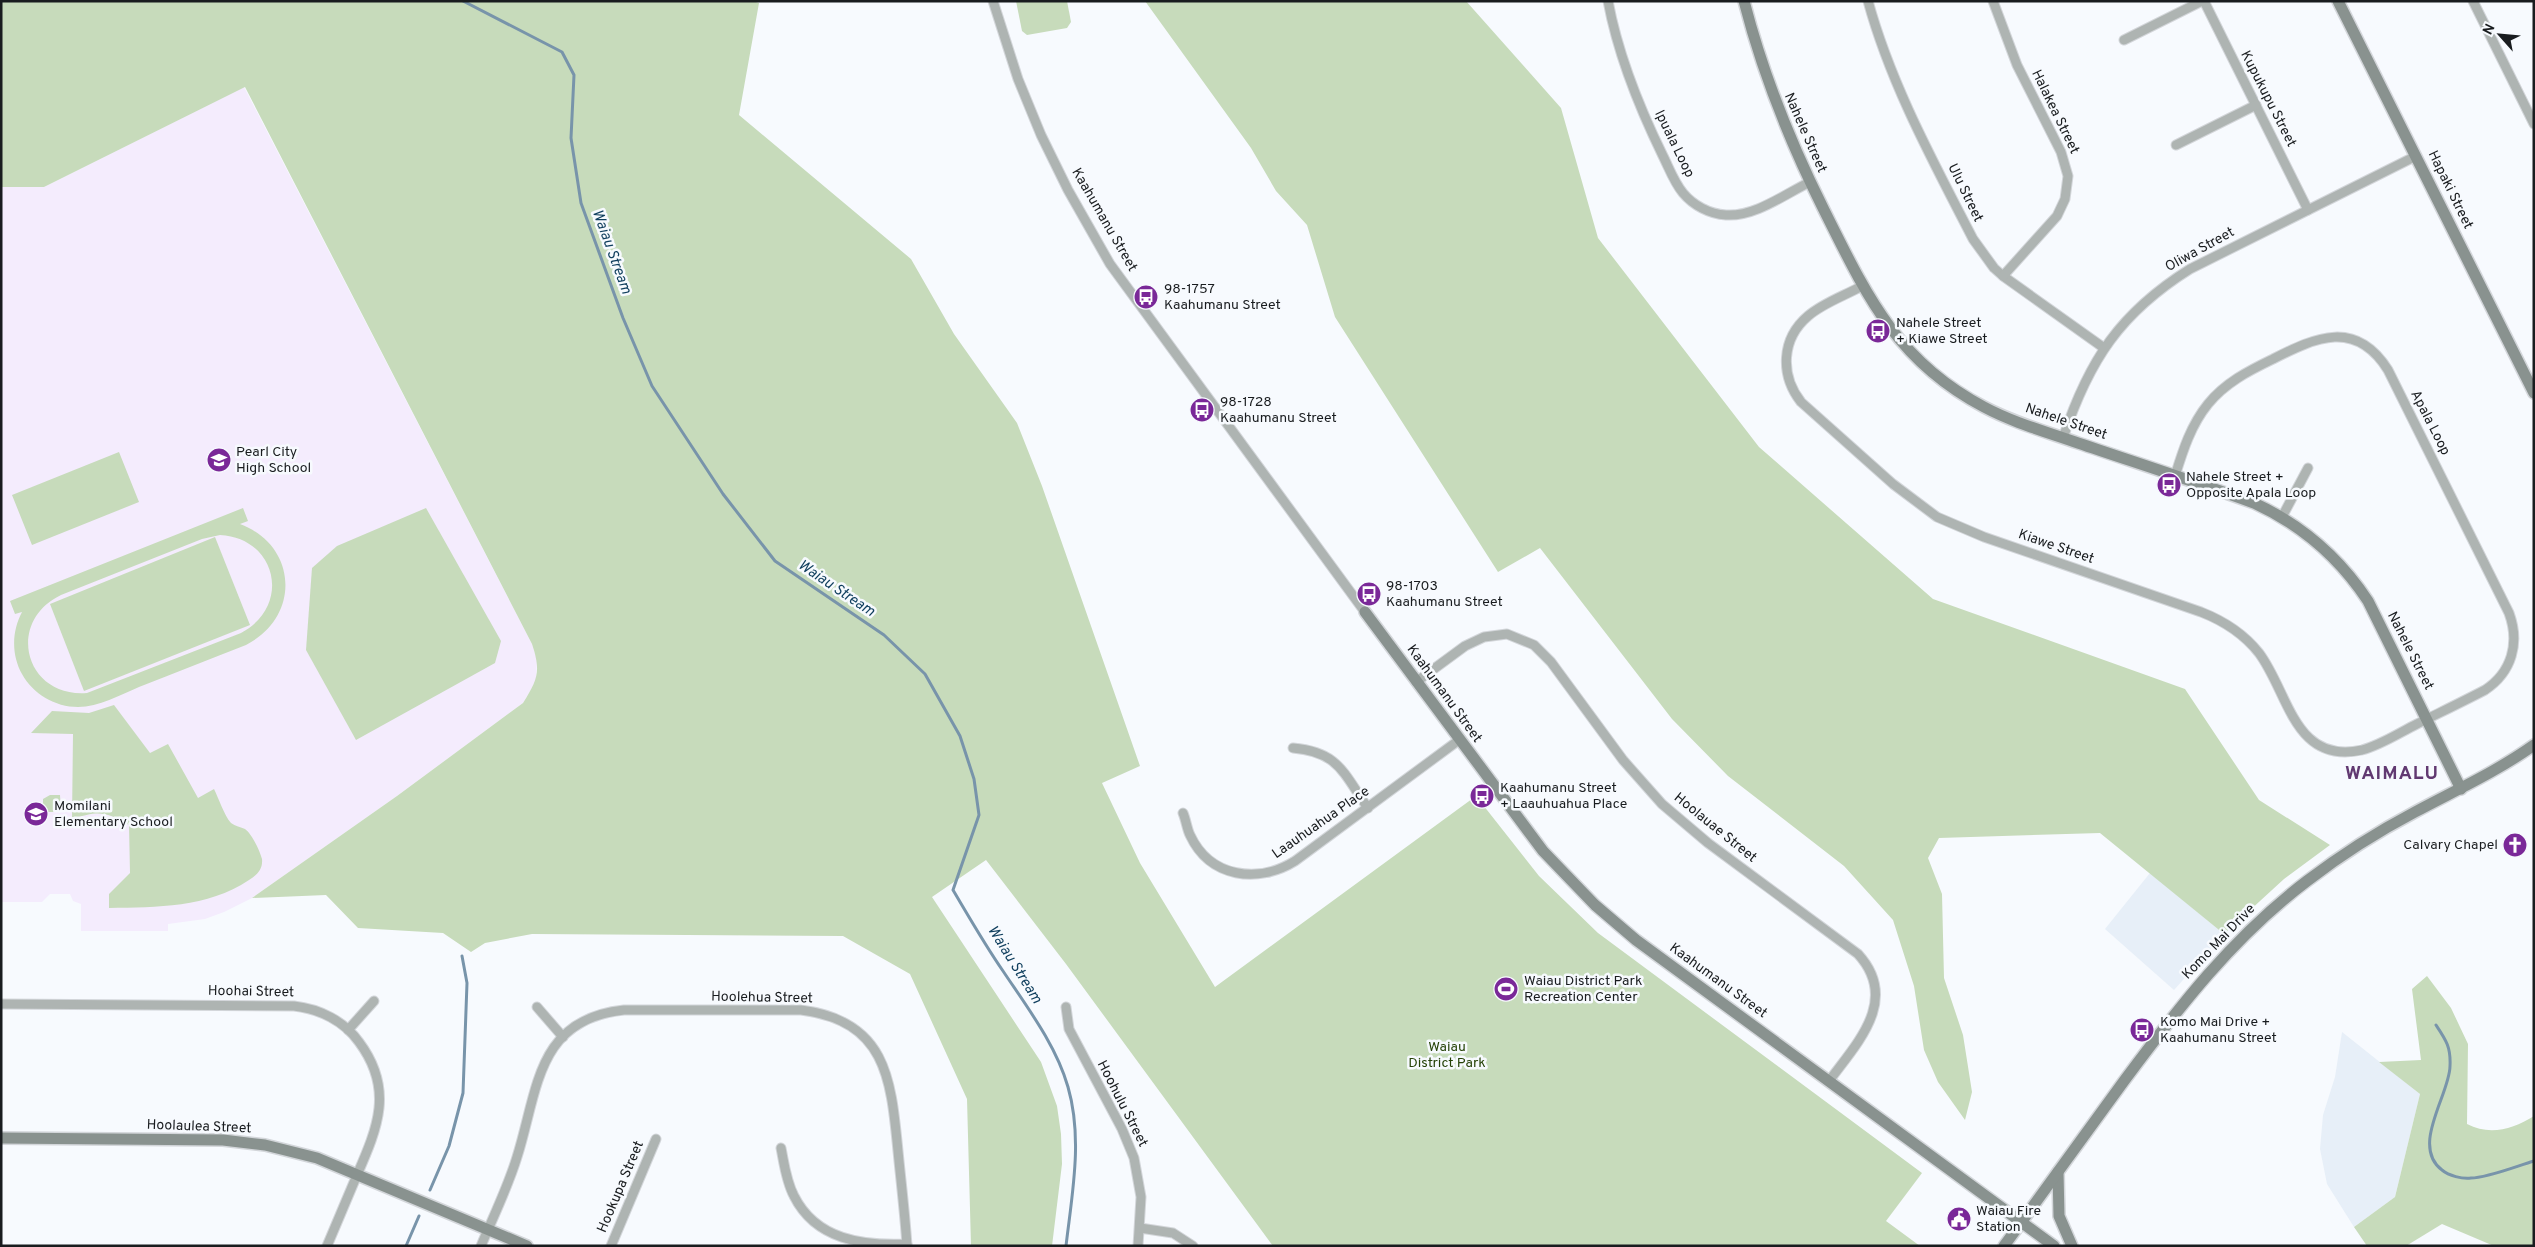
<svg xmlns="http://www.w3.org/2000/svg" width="2535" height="1247" viewBox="0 0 2535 1247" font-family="Overpass,sans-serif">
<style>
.built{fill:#e7eff8}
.education{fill:#f4ecfd}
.green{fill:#c7dbbb;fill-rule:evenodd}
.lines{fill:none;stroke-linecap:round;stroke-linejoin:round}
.stream{stroke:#7894aa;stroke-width:3}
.street-casing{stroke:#d3d6da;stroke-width:11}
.secondary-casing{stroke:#d3d6da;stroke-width:14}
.street{stroke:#aeb4b2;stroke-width:9}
.secondary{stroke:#89928f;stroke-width:11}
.labels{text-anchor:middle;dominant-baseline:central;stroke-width:5;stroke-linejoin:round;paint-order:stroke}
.street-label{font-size:14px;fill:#191c1f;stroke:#f7fafe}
.poi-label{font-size:14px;fill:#191c1f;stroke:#f7fafe;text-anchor:start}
.park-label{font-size:14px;fill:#254207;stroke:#f7fafe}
.water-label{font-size:15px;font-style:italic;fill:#0f3e5d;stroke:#f7fafe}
.district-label{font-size:19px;font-weight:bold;letter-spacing:1px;fill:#613971;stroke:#f7fafe}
</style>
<rect width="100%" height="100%" fill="#f7fafe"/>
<g class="built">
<polygon points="2150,873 2224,934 2174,990 2105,929"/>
<polygon points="2342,1032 2420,1094 2395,1197 2354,1227 2327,1184 2320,1149 2323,1115 2335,1077"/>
</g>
<polygon class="education" points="244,87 532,644 537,660 536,681 523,703 397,796 252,898 224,912 205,919 168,924 168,931 81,931 81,904 73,901 70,894 50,894 42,902 1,902 1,187 44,187"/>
<g class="green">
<path d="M 1,1 L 753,1 L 759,3 L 739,115 L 911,259 L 954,334 L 1017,423 L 1042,486 L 1140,766 L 1102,783 L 1140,863 L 1215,987 L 1476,796 L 1539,876 L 1598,933 L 1922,1173 L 1886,1221 L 1920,1246 L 1273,1246 L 1066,964 L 986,860 L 932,897 L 1041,1062 L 1057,1106 L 1061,1134 L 1062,1164 L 1052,1246 L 971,1246 L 967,1099 L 910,974 L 843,936 L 532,934 L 485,943 L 471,952 L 443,933 L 358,928 L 326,895 L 252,898 L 397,796 L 523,703 C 538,679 541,671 532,644 L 245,87 L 44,187 L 1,187 Z"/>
<polygon points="1016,1 1067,1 1071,22 1067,28 1027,35 1022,31"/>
<polygon points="1145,1 1466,1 1561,108 1598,238 1759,447 1933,599 2185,689 2259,800 2330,845 2284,879 2224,934 2100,833 1939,838 1928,858 1942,894 1944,978 1963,1035 1972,1092 1965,1120 1938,1082 1924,1050 1914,986 1893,920 1844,866 1728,776 1672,719 1540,548 1498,572 1335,317 1307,225 1276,191 1251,148"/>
<polygon points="119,452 139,502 32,545 12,495"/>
<path d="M 243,508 L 248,521 L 240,524 C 298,546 301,617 246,645 C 210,659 175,673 139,687 C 120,695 99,707 78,707 C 55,707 33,694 22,674 C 11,654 12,631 22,612 L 15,614 L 10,601 ZM 220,535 C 277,538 292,606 241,633 L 87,693 C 25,698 5,622 61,595 L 202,539 Z"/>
<polygon points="426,508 501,641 495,663 356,740 306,650 312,568 337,546"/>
<polygon points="215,537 250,625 84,691 50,604"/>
<path d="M 114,705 L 150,753 L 168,744 L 198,798 L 214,789 C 219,799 224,815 231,823 C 235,826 241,827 245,829 C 252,834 260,851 262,859 C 263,869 257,875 249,880 C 207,908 157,907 109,908 L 109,894 L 130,873 L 129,825 C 105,811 98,811 72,819 L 73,734 L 31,733 L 52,711 L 89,713 Z"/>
<polygon points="50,795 60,795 61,810 57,812 48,812 43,806 43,799"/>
<path d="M 2427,976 L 2451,1008 L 2468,1044 L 2467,1124 C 2490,1136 2513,1129 2534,1116 L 2534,1246 L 2494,1246 L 2442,1224 L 2406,1246 L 2367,1246 L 2354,1227 L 2395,1197 L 2420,1094 L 2379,1062 L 2421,1060 L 2412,989 Z"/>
</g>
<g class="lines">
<g class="stream">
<path d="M 463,1 L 562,52 L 574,75 L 571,138 L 581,203 L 623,318 L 652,386 L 723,494 L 775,561 L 884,635 L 925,674 L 960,736 L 974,779 L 979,815 L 953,890 C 969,917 985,945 1003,971 C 1027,1007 1056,1045 1068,1087 C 1083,1139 1072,1194 1066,1246"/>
<path d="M 2436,1025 C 2446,1040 2451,1047 2450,1066 C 2450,1094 2410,1146 2442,1170 C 2449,1176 2462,1179 2471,1178 C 2487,1178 2517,1166 2534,1161"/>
<polyline points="430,1190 449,1146 463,1093 467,983 462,956"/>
<polyline points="406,1246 419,1216"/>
</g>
<defs>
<g id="street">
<polyline points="993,1 1018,79 1041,135 1068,190 1110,264 1365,612"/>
<path d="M 1608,1 C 1618,55 1639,107 1663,156 C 1669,168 1674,182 1683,193 C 1693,205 1709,214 1726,215 C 1755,217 1785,194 1810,182"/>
<path d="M 1868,1 C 1891,85 1934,163 1973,239 L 1994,268 L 2003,276 L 2104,348"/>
<polyline points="1993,1 2017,65 2061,152 2068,176 2065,199 2057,216 2003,276"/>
<polyline points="2204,1 2308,210"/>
<polyline points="2473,1 2534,124"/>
<polyline points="2124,40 2202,1"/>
<polyline points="2176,145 2256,105"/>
<path d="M 1862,286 C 1844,296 1823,303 1808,316 C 1781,339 1780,375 1801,402 L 1893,484 L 1937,517 L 1984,537 L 2201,612 C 2224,621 2244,634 2259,653 C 2289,693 2294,765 2362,750 C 2381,745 2399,733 2417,724 C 2439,713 2462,702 2485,690 C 2512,672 2520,643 2509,613 L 2388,370 C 2356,319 2316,337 2273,359 C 2248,371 2225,383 2208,404 C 2191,425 2183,450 2175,476"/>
<path d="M 2063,438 C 2089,360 2120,313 2190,269 L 2416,156"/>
<polyline points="2282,517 2308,468"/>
<path d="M 1416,682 L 1465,646 L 1484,637 L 1507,634 L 1534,645 L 1551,662 L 1623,760 L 1662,804 L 1708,843 L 1858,954 C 1900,1000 1857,1043 1829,1081"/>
<path d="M 1293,748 C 1339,752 1343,773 1368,808"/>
<path d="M 1183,813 C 1186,820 1187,829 1190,835 C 1210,878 1258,884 1295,861 L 1459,740"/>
<path d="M 1,1004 L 294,1006 C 320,1009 344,1021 359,1042 C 394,1089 378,1127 357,1175 C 347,1199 337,1222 327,1246"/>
<polyline points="537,1007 563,1037"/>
<polyline points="1066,1007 1069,1029 1122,1129 1134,1158 1141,1197 1138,1246"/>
<polyline points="348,1030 374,1001"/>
<path d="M 781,1148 C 784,1163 786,1181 794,1196 C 816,1240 863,1246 907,1244"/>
<polyline points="1140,1228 1173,1233 1193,1246"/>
<path d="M 481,1246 C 493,1217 508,1187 517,1157 C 538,1091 536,1019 624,1010 L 801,1010 C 887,1021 891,1080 898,1151 C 901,1182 905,1214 907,1246"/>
<polyline points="611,1246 656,1139"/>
</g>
<g id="secondary">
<path d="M 1744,1 C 1763,75 1790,142 1824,210 C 1866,294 1896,361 1984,407 C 2014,423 2047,432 2078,443 C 2137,463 2196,482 2254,503 C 2302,525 2339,557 2368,601 L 2461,789"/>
<polyline points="2338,1 2534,393"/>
<polyline points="1365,612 1543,851 1595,905 1636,940 2054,1246"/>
<polyline points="1,1138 223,1140 265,1145 317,1158 527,1246"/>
<polyline points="2058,1172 2059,1216 2072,1246"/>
<path d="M 2004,1246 C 2044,1191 2084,1136 2124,1081 C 2179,1007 2233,937 2307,881 C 2341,855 2377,832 2415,812 C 2456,790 2496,772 2534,745"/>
</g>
</defs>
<use href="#street" class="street-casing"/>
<use href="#secondary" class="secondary-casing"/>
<use href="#street" class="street"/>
<use href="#secondary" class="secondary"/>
</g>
<defs>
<symbol id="bus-disc" viewBox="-11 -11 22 22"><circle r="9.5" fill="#7a2898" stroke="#f7fafe"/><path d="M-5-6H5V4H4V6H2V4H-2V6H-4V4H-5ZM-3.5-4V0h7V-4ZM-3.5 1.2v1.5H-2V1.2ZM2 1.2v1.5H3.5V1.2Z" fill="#fff"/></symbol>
<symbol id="school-disc" viewBox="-11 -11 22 22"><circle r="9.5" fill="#7a2898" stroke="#f7fafe"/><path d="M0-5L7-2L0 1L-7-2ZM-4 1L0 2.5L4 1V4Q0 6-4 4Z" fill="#fff"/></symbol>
<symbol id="church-disc" viewBox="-11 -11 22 22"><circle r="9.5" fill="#7a2898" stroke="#f7fafe"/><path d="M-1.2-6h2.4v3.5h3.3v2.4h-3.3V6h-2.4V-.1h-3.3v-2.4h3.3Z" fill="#fff"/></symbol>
<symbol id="stadium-disc" viewBox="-11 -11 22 22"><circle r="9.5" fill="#7a2898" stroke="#f7fafe"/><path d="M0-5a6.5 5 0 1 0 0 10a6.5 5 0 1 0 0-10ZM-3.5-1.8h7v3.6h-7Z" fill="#fff"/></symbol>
<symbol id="civic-disc" viewBox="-11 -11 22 22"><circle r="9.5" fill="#7a2898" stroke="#f7fafe"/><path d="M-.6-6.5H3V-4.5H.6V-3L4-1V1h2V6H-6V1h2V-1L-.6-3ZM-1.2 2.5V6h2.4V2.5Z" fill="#fff"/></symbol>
</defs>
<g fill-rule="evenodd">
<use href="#bus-disc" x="1132" y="283" width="28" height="28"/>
<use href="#bus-disc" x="1864" y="317" width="28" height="28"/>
<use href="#bus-disc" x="1188" y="396" width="28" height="28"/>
<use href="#school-disc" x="205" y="446" width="28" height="28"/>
<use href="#bus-disc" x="2155" y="471" width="28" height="28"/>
<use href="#bus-disc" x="1355" y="580" width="28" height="28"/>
<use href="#bus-disc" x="1468" y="782" width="28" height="28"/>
<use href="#school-disc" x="22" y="800" width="28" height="28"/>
<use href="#church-disc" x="2501" y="831" width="28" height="28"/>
<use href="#stadium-disc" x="1492" y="975" width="28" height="28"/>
<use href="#bus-disc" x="2128" y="1016" width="28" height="28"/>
<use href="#civic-disc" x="1945" y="1205" width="28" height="28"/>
</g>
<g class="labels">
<g class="street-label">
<text transform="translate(2268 99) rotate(63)">Kupukupu Street</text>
<text transform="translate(2055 112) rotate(64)">Halakea Street</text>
<text transform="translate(1805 133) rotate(66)">Nahele Street</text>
<text transform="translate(1674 144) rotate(64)">Ipuala Loop</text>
<text transform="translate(2450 190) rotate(64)">Hapaki Street</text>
<text transform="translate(1965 193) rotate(64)">Ulu Street</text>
<text transform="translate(1104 220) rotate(60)">Kaahumanu Street</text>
<text transform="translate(2200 250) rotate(-29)">Oliwa Street</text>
<text transform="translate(2066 422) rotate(19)">Nahele Street</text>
<text transform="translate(2430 423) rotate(63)">Apala Loop</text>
<text transform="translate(2056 547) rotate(19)">Kiawe Street</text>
<text transform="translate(2410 651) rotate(63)">Nahele Street</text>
<text transform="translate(1444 694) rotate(54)">Kaahumanu Street</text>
<text transform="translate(1321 823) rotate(-35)">Laauhuahua Place</text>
<text transform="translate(1715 828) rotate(39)">Hoolauae Street</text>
<text transform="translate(2219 942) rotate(-46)">Komo Mai Drive</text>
<text transform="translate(1718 981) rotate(36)">Kaahumanu Street</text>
<text transform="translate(251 992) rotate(1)">Hoohai Street</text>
<text transform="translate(762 998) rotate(1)">Hoolehua Street</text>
<text transform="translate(1122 1104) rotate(63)">Hoohulu Street</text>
<text transform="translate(199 1127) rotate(2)">Hoolaulea Street</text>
<text transform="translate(621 1187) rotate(-67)">Hookupa Street</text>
</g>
<g class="poi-label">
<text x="1164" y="289">98-1757<tspan x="1164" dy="16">Kaahumanu Street</tspan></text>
<text x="1896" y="323">Nahele Street<tspan x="1896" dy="16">+ Kiawe Street</tspan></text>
<text x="1220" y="402">98-1728<tspan x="1220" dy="16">Kaahumanu Street</tspan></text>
<text x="236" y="452">Pearl City<tspan x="236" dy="16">High School</tspan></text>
<text x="2186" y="477">Nahele Street +<tspan x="2186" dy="16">Opposite Apala Loop</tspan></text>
<text x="1386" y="586">98-1703<tspan x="1386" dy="16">Kaahumanu Street</tspan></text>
<text x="1500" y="788">Kaahumanu Street<tspan x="1500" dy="16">+ Laauhuahua Place</tspan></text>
<text x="54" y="806">Momilani<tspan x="54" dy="16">Elementary School</tspan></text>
<text x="2498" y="845" text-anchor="end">Calvary Chapel</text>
<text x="1524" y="981">Waiau District Park<tspan x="1524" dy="16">Recreation Center</tspan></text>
<text x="2160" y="1022">Komo Mai Drive +<tspan x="2160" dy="16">Kaahumanu Street</tspan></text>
<text x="1976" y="1211">Waiau Fire<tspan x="1976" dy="16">Station</tspan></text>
</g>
<g class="park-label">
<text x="1447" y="1047">Waiau<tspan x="1447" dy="16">District Park</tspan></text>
</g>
<g class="water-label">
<text transform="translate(611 252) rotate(70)">Waiau Stream</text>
<text transform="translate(836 589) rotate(34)">Waiau Stream</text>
<text transform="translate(1014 965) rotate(58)">Waiau Stream</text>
</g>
<g class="district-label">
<text x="2392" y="774">WAIMALU</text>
</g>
</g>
<rect width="2535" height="1247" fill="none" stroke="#191c1f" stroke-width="5"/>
<g transform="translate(2500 35) rotate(297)" stroke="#f7fafe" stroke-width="4" paint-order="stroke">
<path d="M0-4L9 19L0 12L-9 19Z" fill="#191c1f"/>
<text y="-8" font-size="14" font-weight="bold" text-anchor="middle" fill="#191c1f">N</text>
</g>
</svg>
